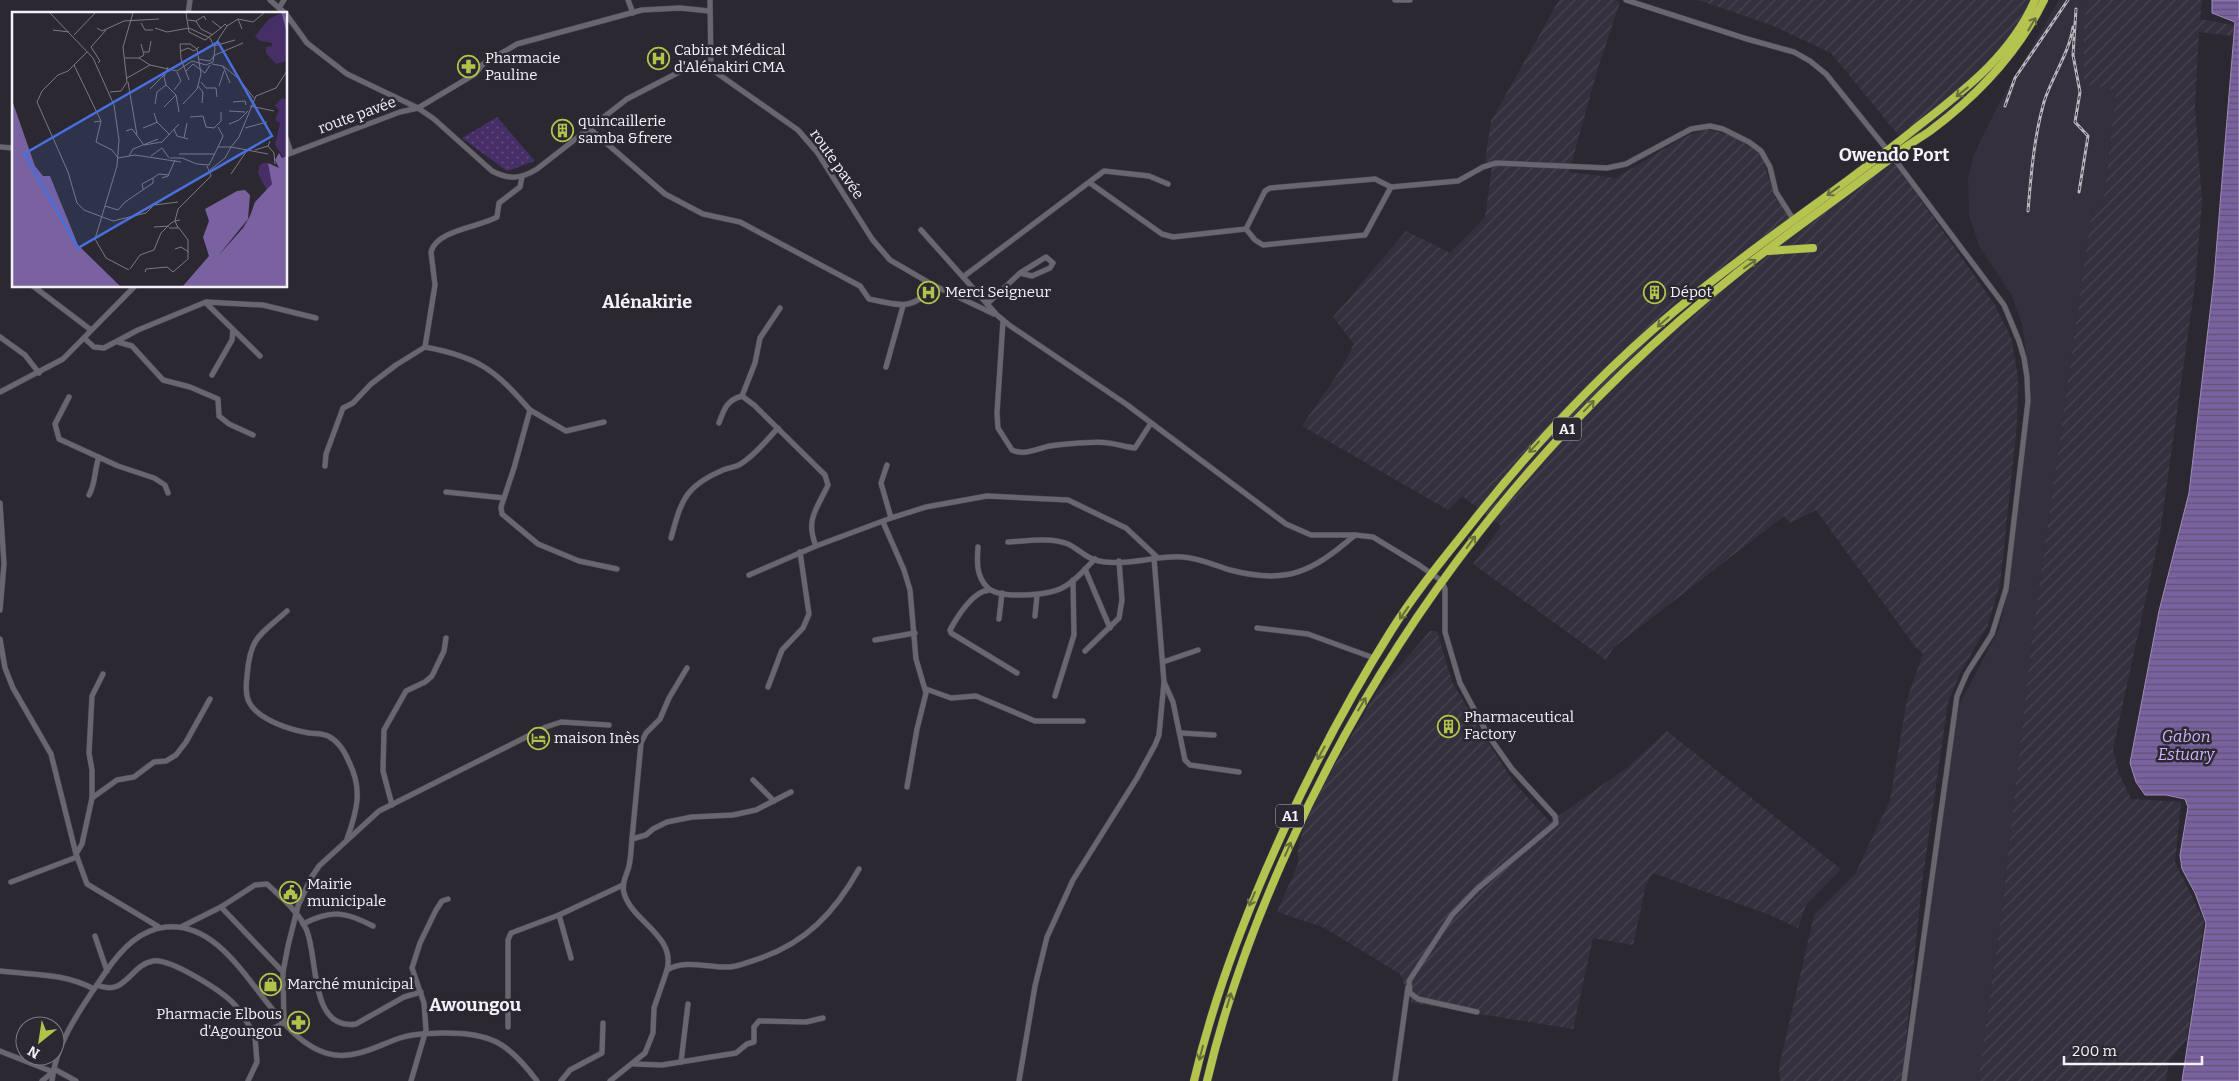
<svg xmlns="http://www.w3.org/2000/svg" width="2239" height="1081" viewBox="0 0 2239 1081" font-family="Bitter,serif">
<style>
.built{fill:#35303e}
.industrial{fill:url(#industrial-furrows)}
.grass{fill:url(#grass-dots)}
.water{fill:url(#water-rules);stroke:#9f8cba}
.lines{fill:none;stroke-linecap:round;stroke-linejoin:round}
.minor-casing{stroke:#4a474f;stroke-width:6}
.highway-casing{stroke:#4a474f;stroke-width:9}
.minor{stroke:#696670;stroke-width:5}
.highway{stroke:#b5c44e;stroke-width:8}
.rail-casing{stroke:#b9b7be;stroke-width:3}
.rail{stroke:#2b2831;stroke-width:1;stroke-dasharray:4;stroke-linecap:butt}
.oneway{stroke:#696e3e}
.labels{text-anchor:middle;dominant-baseline:central;stroke-width:5;stroke-linejoin:round;paint-order:stroke}
.shield{fill:#2b2831;stroke:#b8b5bc;stroke-width:1}
.shield-label{font-size:14px;font-weight:bold;fill:#f4f2f8}
.poi-label{font-size:15px;fill:#f4f2f8;stroke:#2b2831;text-anchor:start}
.street-label{font-size:15px;fill:#f4f2f8;stroke:#2b2831}
.water-label{font-size:16px;font-style:italic;fill:#ceb3fb;stroke:#2b2831}
.quarter-label{font-size:18px;font-weight:bold;fill:#f4f2f8;stroke:#2b2831}
.inset-river{fill:none;stroke:#7a61a0;stroke-width:2.5}
.inset-road{fill:none;stroke:#7b7981;stroke-width:1}
.view{fill:#486fde;fill-opacity:0.15;stroke:#486fde;stroke-width:2.5}
.inset-edge{fill:none;stroke:#f4f2f8;stroke-width:2.5}
</style>
<defs>
<pattern id="industrial-furrows" width="10" height="10" patternUnits="userSpaceOnUse" patternTransform="scale(1.25)"><rect width="10" height="10" fill="#35303e"/><path d="M-1 1l2-2M0 10L10 0M9 11l2-2" fill="none" stroke="#494451"/></pattern>
<pattern id="grass-dots" width="8" height="8" patternUnits="userSpaceOnUse" patternTransform="scale(1.25)"><rect width="8" height="8" fill="#462e67"/><path d="M2 2h.1M6 6h.1" fill="none" stroke="#614d7e" stroke-width="1.8" stroke-linecap="round"/></pattern>
<pattern id="water-rules" width="6" height="5" patternUnits="userSpaceOnUse" patternTransform="scale(1.25)"><rect width="6" height="5" fill="#7a61a0"/><path d="M0 2.5h6" fill="none" stroke="#5f5471"/></pattern>
</defs>
<rect width="100%" height="100%" fill="#2b2831"/>
<polygon class="built" points="2059,0 2088,0 2084,21 2111,89 2116,92 2104,198 2092,210 2032,638 2001,919 1978,1081 1906,1081 1918,985 1959,705 1999,629 2008,591 2031,386 2022,324 2011,294 1979,246 1969,215 1968,178 1973,156 1996,109"/>
<g class="industrial">
<polygon points="1559,0 1614,0 1620,2 1598,68 1569,172 1616,178 1684,137 1706,129 1734,136 1761,154 1775,198 1795,215 1899,136 1831,53 1771,25 1698,0 2047,0 2041,16 2013,57 1976,96 1892,159 1995,305 2011,338 2018,376 2017,424 2000,584 1988,625 1960,673 1948,702 1922,883 1902,1081 1780,1081 1779,1067 1814,915 1855,874 1890,800 1907,699 1923,654 1916,648 1816,510 1790,523 1784,516 1614,647 1606,660 1473,564 1501,526 1462,496 1448,510 1302,426 1341,369 1354,344 1333,317 1406,231 1450,253 1485,217 1492,166 1485,161 1491,121"/>
<polygon points="2088,0 2202,0 2200,19 2234,25 2233,36 2199,32 2195,105 2202,203 2195,284 2160,533 2113,749 2119,774 2131,799 2181,802 2175,862 2204,921 2187,1039 2169,1061 2166,1081 1978,1081 2001,919 2032,638 2092,210 2104,198 2116,92 2111,89 2084,84 2084,21"/>
<polygon points="1430,631 1437,631 1452,682 1493,750 1513,781 1550,822 1628,767 1667,731 1841,869 1806,905 1798,928 1770,915 1653,873 1646,885 1633,945 1593,938 1573,1029 1412,1003 1400,974 1323,927 1277,912 1298,864 1298,849 1304,826 1326,780 1376,693"/>
</g>
<polygon class="grass" points="497,117 535,161 507,171 462,138"/>
<polygon class="water" points="2212,0 2239,0 2239,1081 2182,1081 2206,923 2195,893 2182,869 2180,855 2188,807 2185,799 2166,795 2145,795 2136,782 2130,763 2159,611 2189,493 2214,278 2235,22 2212,13"/>
<g class="lines">
<defs>
<g id="minor">
<polyline points="270,0 286,14"/>
<polyline points="628,0 633,13"/>
<polyline points="710,0 711,68"/>
<polyline points="1395,0 1410,0"/>
<polyline points="1626,0 1747,39 1794,52 1810,61 1826,74 1893,157 2004,305 2019,341 2024,358 2027,377 2028,401 2006,589 1992,634 1967,673 1957,696 1904,1081"/>
<polyline points="279,8 284,0"/>
<polyline points="188,14 190,0"/>
<polyline points="286,14 307,43 347,74 418,108 475,74 483,64 517,44 642,10 680,8 709,11"/>
<path d="M 589,128 L 665,194 L 703,214 L 740,222 L 860,286 L 869,299 C 898,305 914,312 933,285"/>
<polyline points="286,138 291,153"/>
<polyline points="0,147 14,148"/>
<path d="M 286,155 L 400,112 L 418,108 L 434,119 L 492,171 C 509,180 521,179 537,169 L 627,99 L 689,67 L 707,66 L 798,130 L 817,152 L 872,239 L 890,260 L 933,285 L 994,314"/>
<polyline points="1090,183 1162,234 1173,237 1246,229 1265,191 1270,188 1375,179 1391,187 1458,181 1483,167 1496,163 1607,168 1626,164 1691,129 1710,126 1723,129 1749,142 1761,151 1770,167 1776,192 1795,222"/>
<polyline points="1246,229 1255,240 1263,245 1365,235 1391,187"/>
<polyline points="921,230 997,315 1009,325 1126,404 1286,524 1311,535 1355,535 1373,537 1419,565 1442,581 1445,589 1445,632 1460,683 1488,735 1512,769 1555,816 1556,823 1477,889 1452,915 1409,981 1410,993 1418,999 1477,1012"/>
<polyline points="963,277 1104,171 1149,176 1168,184"/>
<polyline points="33,286 91,330"/>
<polyline points="206,303 260,356"/>
<polyline points="987,304 1020,273 1046,257 1053,263 1050,268 1032,276 1020,273"/>
<path d="M 1003,321 L 997,413 L 998,428 L 1012,450 C 1024,456 1039,448 1050,446 C 1060,444 1099,441 1108,443 C 1117,444 1126,447 1135,448 L 1151,423"/>
<polyline points="0,337 25,355 39,373"/>
<polyline points="84,338 94,347 104,348 138,330 206,302 263,305 316,318"/>
<polyline points="118,342 132,346 163,380 190,387 218,399 219,416 229,424 253,435"/>
<path d="M 425,347 L 435,285 L 431,252 C 436,230 480,227 497,217 L 499,203 L 520,187 L 522,177"/>
<polyline points="886,367 903,306"/>
<polyline points="212,375 232,340 233,330"/>
<polyline points="0,392 63,359 135,286"/>
<path d="M 742,396 L 754,405 L 825,475 L 828,485 C 817,509 805,519 816,546"/>
<polyline points="69,397 55,424 59,439 118,466 154,478 165,485 168,493"/>
<polyline points="530,410 566,431 604,422"/>
<path d="M 719,423 C 724,409 727,400 742,396 L 755,363 L 760,338 L 780,308"/>
<polyline points="887,465 881,483 891,518"/>
<path d="M 325,466 L 326,454 L 343,408 L 353,403 L 371,384 L 396,365 L 425,347 C 479,357 495,370 530,410 L 514,468 L 501,507 L 502,514 L 538,544 L 579,561 L 617,569"/>
<polyline points="446,492 504,498"/>
<path d="M 89,495 C 96,483 94,470 99,457"/>
<polyline points="0,503 4,564 0,610"/>
<polyline points="883,522 904,570 910,590 916,659 926,693 917,729 907,787"/>
<path d="M 671,538 C 681,502 684,487 721,471 C 726,468 733,468 739,465 C 754,456 766,441 778,428"/>
<path d="M 1008,542 C 1026,541 1051,537 1068,544 C 1077,548 1085,557 1095,560 C 1122,568 1155,555 1182,557 C 1199,558 1214,565 1230,570 C 1287,585 1312,572 1355,535"/>
<path d="M 978,547 C 977,561 976,576 987,587 C 999,600 1048,595 1062,588 C 1075,582 1085,569 1095,559"/>
<polyline points="1154,558 1164,682 1173,702 1185,760 1190,765 1239,772"/>
<polyline points="1085,569 1110,628"/>
<polyline points="749,575 816,546 891,518 926,507 987,496 1068,500 1126,528 1157,557"/>
<path d="M 989,590 C 973,591 957,617 950,630 L 951,633 L 1017,673"/>
<path d="M 287,611 C 259,636 250,637 247,676 C 246,684 245,694 249,702 C 258,720 291,730 309,733 C 315,734 321,733 328,736 C 338,741 345,752 349,762 C 363,789 357,811 347,839"/>
<polyline points="1035,616 1037,595"/>
<polyline points="999,619 1002,593"/>
<polyline points="1257,628 1308,634 1374,658"/>
<polyline points="0,639 5,668 13,688 51,754 76,854"/>
<polyline points="875,640 915,633"/>
<polyline points="1085,651 1119,618 1122,600 1119,561"/>
<polyline points="1163,662 1198,650"/>
<polyline points="103,674 92,696 89,753 92,770 92,798 82,844 76,854 87,884 159,927"/>
<polyline points="768,687 782,650 803,628 809,614 800,552"/>
<polyline points="926,689 951,698 976,696 1035,721 1083,721"/>
<polyline points="1055,696 1074,635 1073,580"/>
<polyline points="1181,733 1214,735"/>
<polyline points="753,780 774,801"/>
<polyline points="92,798 117,780 134,777 154,762 166,761 176,755 186,742 210,699"/>
<polyline points="392,805 383,771 384,730 406,691 425,682 432,676 444,651 446,638"/>
<polyline points="632,839 641,743 646,733 660,719 669,698 687,668"/>
<polyline points="11,882 77,857"/>
<polyline points="221,907 283,972"/>
<polyline points="559,915 571,958"/>
<path d="M 303,924 C 332,909 346,912 373,926"/>
<path d="M 181,927 L 221,907 L 255,885 L 267,884 C 281,897 300,913 307,931 C 318,959 310,1031 356,1024 L 404,997 L 421,992"/>
<polyline points="95,936 107,971"/>
<path d="M 667,970 C 676,935 632,922 624,893 C 621,883 627,875 629,866 C 631,858 631,848 632,839 L 646,835 L 653,829 L 667,822 L 692,817 L 733,815 L 756,810 L 791,792"/>
<path d="M 0,971 C 33,975 64,973 94,989"/>
<path d="M 97,985 C 126,997 130,965 153,961 C 170,958 222,991 234,1004 C 243,1013 249,1026 255,1037"/>
<polyline points="508,1027 508,940 511,933 559,915 623,885"/>
<polyline points="0,1051 53,1072 42,1081"/>
<polyline points="681,1062 688,1004"/>
<polyline points="634,1064 662,1065 736,1053 747,1044 754,1042 754,1027 759,1021 806,1022 823,1018"/>
<polyline points="54,1069 76,1081"/>
<path d="M 52,1081 C 56,1040 85,1003 107,970 C 122,949 139,930 166,927 C 241,920 268,1046 335,1055 C 358,1058 379,1045 400,1038 C 414,1033 427,1034 441,1033 C 490,1032 508,1042 537,1081"/>
<polyline points="248,1081 257,1062 255,1037 284,1023 283,972 288,946 298,906 311,878 319,866 379,811 546,727 561,722 609,725"/>
<polyline points="411,1081 426,1030 424,1003 412,968 420,943 436,910 442,901 448,899"/>
<polyline points="561,1081 570,1070 602,1053 603,1023"/>
<path d="M 610,1081 L 645,1053 L 653,1033 L 654,1008 L 667,970 C 685,959 709,968 728,967 C 738,967 748,962 758,959 C 806,943 835,912 859,869"/>
<polyline points="1019,1081 1035,986 1047,937 1073,880 1137,778 1155,745 1159,735 1164,682"/>
<polyline points="1395,1081 1408,987"/>
</g>
<g id="highway">
<polyline points="1768,251 1813,248"/>
<path d="M 1194,1081 C 1215,991 1248,907 1287,823 C 1318,757 1352,693 1391,631 C 1415,593 1443,559 1471,524 C 1538,439 1612,360 1697,293 C 1767,237 1841,188 1911,132 C 1960,93 2009,59 2035,0"/>
<path d="M 1207,1081 C 1226,1000 1254,924 1288,849 C 1390,622 1543,427 1737,273 C 1789,232 1843,195 1895,155 C 1906,146 1918,139 1930,131 C 1977,96 2018,53 2044,0"/>
</g>
</defs>
<use href="#minor" class="minor-casing"/>
<use href="#highway" class="highway-casing"/>
<use href="#minor" class="minor"/>
<use href="#highway" class="highway"/>
<defs>
<g id="rail">
<polyline points="2076,9 2073,55 2080,92 2075,122 2088,136 2079,192"/>
<polyline points="2005,106 2015,78 2068,0"/>
<path d="M 2028,211 C 2031,175 2034,137 2044,102 C 2052,76 2069,54 2073,27"/>
</g>
</defs>
<use href="#rail" class="rail-casing"/>
<use href="#rail" class="rail"/>
</g>
<defs><path id="oneway-shaft" d="M-6 0H5M1.5-3L5.5 0L1.5 3" fill="none" stroke-width="1.6" stroke-linecap="round" stroke-linejoin="round" transform="scale(1.25)"/></defs>
<g class="oneway">
<use href="#oneway-shaft" transform="translate(2032 24) rotate(-60)"/>
<use href="#oneway-shaft" transform="translate(1962 92) rotate(142)"/>
<use href="#oneway-shaft" transform="translate(1833 191) rotate(144)"/>
<use href="#oneway-shaft" transform="translate(1750 264) rotate(-36)"/>
<use href="#oneway-shaft" transform="translate(1663 322) rotate(139)"/>
<use href="#oneway-shaft" transform="translate(1589 406) rotate(-46)"/>
<use href="#oneway-shaft" transform="translate(1534 447) rotate(132)"/>
<use href="#oneway-shaft" transform="translate(1471 542) rotate(-54)"/>
<use href="#oneway-shaft" transform="translate(1404 613) rotate(125)"/>
<use href="#oneway-shaft" transform="translate(1362 704) rotate(-59)"/>
<use href="#oneway-shaft" transform="translate(1321 753) rotate(119)"/>
<use href="#oneway-shaft" transform="translate(1288 849) rotate(-66)"/>
<use href="#oneway-shaft" transform="translate(1252 899) rotate(113)"/>
<use href="#oneway-shaft" transform="translate(1229 1000) rotate(-73)"/>
<use href="#oneway-shaft" transform="translate(1201 1053) rotate(105)"/>
</g>
<defs>
<symbol id="hospital-ring" viewBox="-11 -11 22 22"><circle r="9.5" fill="#2b2831" stroke="#b3c24b" stroke-width="1.5"/><path d="M-5-5h3v3.5h4V-5h3V5h-3V1.5h-4V5h-3Z" fill="#b3c24b"/></symbol>
<symbol id="pharmacy-ring" viewBox="-11 -11 22 22"><circle r="9.5" fill="#2b2831" stroke="#b3c24b" stroke-width="1.5"/><path d="M-2-6h4v4h4v4h-4v4h-4v-4h-4v-4h4Z" fill="#b3c24b"/></symbol>
<symbol id="building-ring" viewBox="-11 -11 22 22"><circle r="9.5" fill="#2b2831" stroke="#b3c24b" stroke-width="1.5"/><path d="M-4-6H4V6H1V3H-1V6H-4ZM-2.5-4.3h1.7v1.8h-1.7ZM.8-4.3h1.7v1.8H.8ZM-2.5-1h1.7V.8h-1.7ZM.8-1h1.7V.8H.8Z" fill="#b3c24b"/></symbol>
<symbol id="hotel-ring" viewBox="-11 -11 22 22"><circle r="9.5" fill="#2b2831" stroke="#b3c24b" stroke-width="1.5"/><path d="M-6-4.5h1.5V1H6V5H4.5V3h-9V5H-6ZM-4 0a1.8 1.8 0 1 1 3.6 0ZM.5 0V-2.5h3Q6-2.5 6 0Z" fill="#b3c24b"/></symbol>
<symbol id="civic-ring" viewBox="-11 -11 22 22"><circle r="9.5" fill="#2b2831" stroke="#b3c24b" stroke-width="1.5"/><path d="M-.6-6.5H3V-4.5H.6V-3L4-1V1h2V6H-6V1h2V-1L-.6-3ZM-1.2 2.5V6h2.4V2.5Z" fill="#b3c24b"/></symbol>
<symbol id="shop-ring" viewBox="-11 -11 22 22"><circle r="9.5" fill="#2b2831" stroke="#b3c24b" stroke-width="1.5"/><path d="M-5-2.5h2.3a2.7 3.5 0 0 1 5.4 0H5L5.5 6h-11ZM-1.5-2.5h3a1.5 2.3 0 0 0-3 0Z" fill="#b3c24b"/></symbol>
</defs>
<g fill-rule="evenodd">
<use href="#hospital-ring" x="646" y="46" width="25" height="25"/>
<use href="#pharmacy-ring" x="456" y="54" width="25" height="25"/>
<use href="#building-ring" x="550" y="118" width="25" height="25"/>
<use href="#hospital-ring" x="916" y="280" width="25" height="25"/>
<use href="#building-ring" x="1642" y="280" width="25" height="25"/>
<use href="#building-ring" x="1436" y="714" width="25" height="25"/>
<use href="#hotel-ring" x="526" y="726" width="25" height="25"/>
<use href="#civic-ring" x="278" y="880" width="25" height="25"/>
<use href="#shop-ring" x="258" y="972" width="25" height="25"/>
<use href="#pharmacy-ring" x="286" y="1010" width="25" height="25"/>
</g>
<g class="labels">
<g class="shield">
<rect x="1553" y="417.5" width="28" height="23" rx="4"/>
<rect x="1276" y="804.5" width="28" height="23" rx="4"/>
</g>
<g class="shield-label">
<text x="1567" y="429">A1</text>
<text x="1290" y="816">A1</text>
</g>
<g class="poi-label">
<text x="674" y="50">Cabinet Médical<tspan x="674" dy="17">d'Alénakiri CMA</tspan></text>
<text x="485" y="58">Pharmacie<tspan x="485" dy="17">Pauline</tspan></text>
<text x="578" y="121">quincaillerie<tspan x="578" dy="17">samba &amp;frere</tspan></text>
<text x="945" y="292">Merci Seigneur</text>
<text x="1670" y="292">Dépot</text>
<text x="1464" y="717">Pharmaceutical<tspan x="1464" dy="17">Factory</tspan></text>
<text x="554" y="738">maison Inès</text>
<text x="307" y="884">Mairie<tspan x="307" dy="17">municipale</tspan></text>
<text x="287" y="984">Marché municipal</text>
<text x="282" y="1014" text-anchor="end">Pharmacie Elbous<tspan x="282" dy="17">d'Agoungou</tspan></text>
</g>
<g class="street-label">
<text transform="translate(357 115) rotate(-20)">route pavée</text>
<text transform="translate(837 164) rotate(55)">route pavée</text>
</g>
<g class="water-label">
<text x="2186" y="736">Gabon<tspan x="2186" dy="18">Estuary</tspan></text>
</g>
<g class="quarter-label">
<text x="1894" y="155">Owendo Port</text>
<text x="647" y="302">Alénakirie</text>
<text x="475" y="1005">Awoungou</text>
</g>
</g>
<g transform="translate(12 12)">
<rect width="275" height="275" fill="#2b2831"/>
<path d="M 269,1 L 275,1 L 275,49 L 264,52 L 254,41 L 254,35 L 260,34 L 260,31 L 248,29 L 243,24 L 257,7 ZM 270,86 L 275,87 L 275,144 L 272,146 L 263,133 L 268,111 L 263,108 L 267,98 L 263,94 ZM 251,151 L 256,151 L 259,156 L 260,171 L 255,179 L 246,161 L 247,154 Z" fill="#462e67"/>
<path d="M 0,88 L 23,154 L 31,164 L 38,164 L 66,233 L 108,274 L 0,274 ZM 267,141 L 270,146 L 275,144 L 275,274 L 171,274 L 197,244 L 191,225 L 197,209 L 193,197 L 225,179 L 233,178 L 238,183 L 236,207 L 206,244 L 231,216 L 238,204 L 243,190 L 260,172 L 256,151 L 267,156 L 263,148 Z" fill="#7a61a0"/>
<path class="inset-river" d="M 271,1 L 275,17"/>
<path class="inset-road" d="M 38,1 L 81,46 L 102,93 L 107,128 L 105,154 L 83,227 L 94,246 L 117,258M 174,1 L 177,20 L 193,28 L 209,16M 226,7 L 241,10 L 252,1M 176,8 L 184,9 L 192,4 L 194,8M 184,9 L 189,17 L 201,23M 200,9 L 209,16 L 213,12 L 215,14 L 202,34 L 223,28M 129,11 L 133,18 L 141,18M 215,14 L 226,7 L 230,17M 85,16 L 90,19 L 112,9 L 147,7M 41,18 L 57,20M 62,23 L 83,1M 169,39 L 176,36 L 182,39 L 187,35M 75,40 L 56,59 L 46,63 L 30,79 L 25,90 L 56,160 L 65,191 L 72,198 L 101,209 L 134,201 L 142,193 L 166,190M 132,40 L 137,40 L 139,29M 203,43 L 231,31M 113,46 L 127,46 L 138,53 L 165,59 L 180,49 L 194,53 L 201,50 L 203,36 L 198,26 L 177,16 L 155,20 L 143,16M 127,46 L 132,43 L 129,32M 186,47 L 198,49 L 203,43M 86,51 L 88,49 L 79,35 L 94,18M 200,52 L 211,54 L 218,71M 62,53 L 89,109M 211,54 L 226,66 L 242,86M 174,59 L 181,52 L 193,61 L 198,53M 115,66 L 138,53M 116,70 L 125,123M 189,70 L 194,76 L 204,76 L 205,85M 186,74 L 191,80 L 190,91M 207,74 L 212,59M 138,77 L 152,63M 162,78 L 169,69 L 165,60M 98,80 L 109,79 L 115,70 L 111,35 L 121,1M 164,83 L 167,100M 221,90 L 233,89 L 234,93M 143,92 L 145,80 L 154,73 L 152,65 L 156,55M 171,92 L 185,77 L 189,62 L 185,37 L 178,32 L 168,32 L 169,47 L 177,68M 238,94 L 262,99M 152,95 L 164,83 L 154,73M 217,99 L 233,100M 142,101 L 145,110 L 158,123M 178,105 L 191,104 L 194,115 L 202,116 L 209,109 L 209,100M 82,110 L 89,109 L 84,130 L 100,138 L 106,146 L 123,143 L 169,150M 217,112 L 227,108 L 236,99M 206,115 L 211,124 L 206,135M 131,116 L 146,110M 233,116 L 255,110M 162,117 L 165,124 L 176,127M 114,119 L 120,117 L 132,133M 172,126 L 175,111M 132,133 L 150,130 L 167,112M 256,134 L 262,141 L 263,152M 243,138 L 256,134 L 258,129M 167,142 L 203,142M 117,144 L 121,137 L 146,127M 139,144 L 150,136 L 157,146M 158,146 L 170,146 L 185,152 L 197,153 L 206,135 L 219,135 L 227,125 L 244,84 L 264,76 L 275,59M 198,158 L 213,146 L 219,135 L 256,142M 219,162 L 236,137M 150,166 L 156,164 L 163,148M 131,177 L 130,172 L 141,166M 93,194 L 106,198 L 113,190 L 141,171 L 141,166 L 147,162 L 157,163M 168,208 L 163,209 L 166,197 L 199,164 L 195,154M 142,215 L 157,214M 163,237 L 169,235 L 177,240M 118,257 L 128,243 L 142,238 L 149,221 L 159,211 L 163,209 L 166,216M 133,260 L 134,257 L 155,255 L 161,260 L 176,247 L 176,228 L 167,216 L 157,216"/>
<path class="view" d="M 206,30 L 260,124 L 66,236 L 12,142 Z"/>
<rect width="275" height="275" class="inset-edge"/>
</g>
<g transform="translate(40 1041) rotate(210)"><circle r="24" fill="#2b2831" stroke="#7b7981"/>
<path d="M0-4L9 19L0 12L-9 19Z" fill="#b3c24b"/>
<text y="-8" font-size="14" font-weight="bold" text-anchor="middle" fill="#f4f2f8">N</text>
</g>
<path d="M2064 1056v8h138v-8" fill="none" stroke="#f4f2f8" stroke-width="2.5"/>
<text x="2072" y="1056" font-size="15" fill="#f4f2f8" stroke="#2b2831" stroke-width="4" paint-order="stroke">200 m</text>
</svg>
